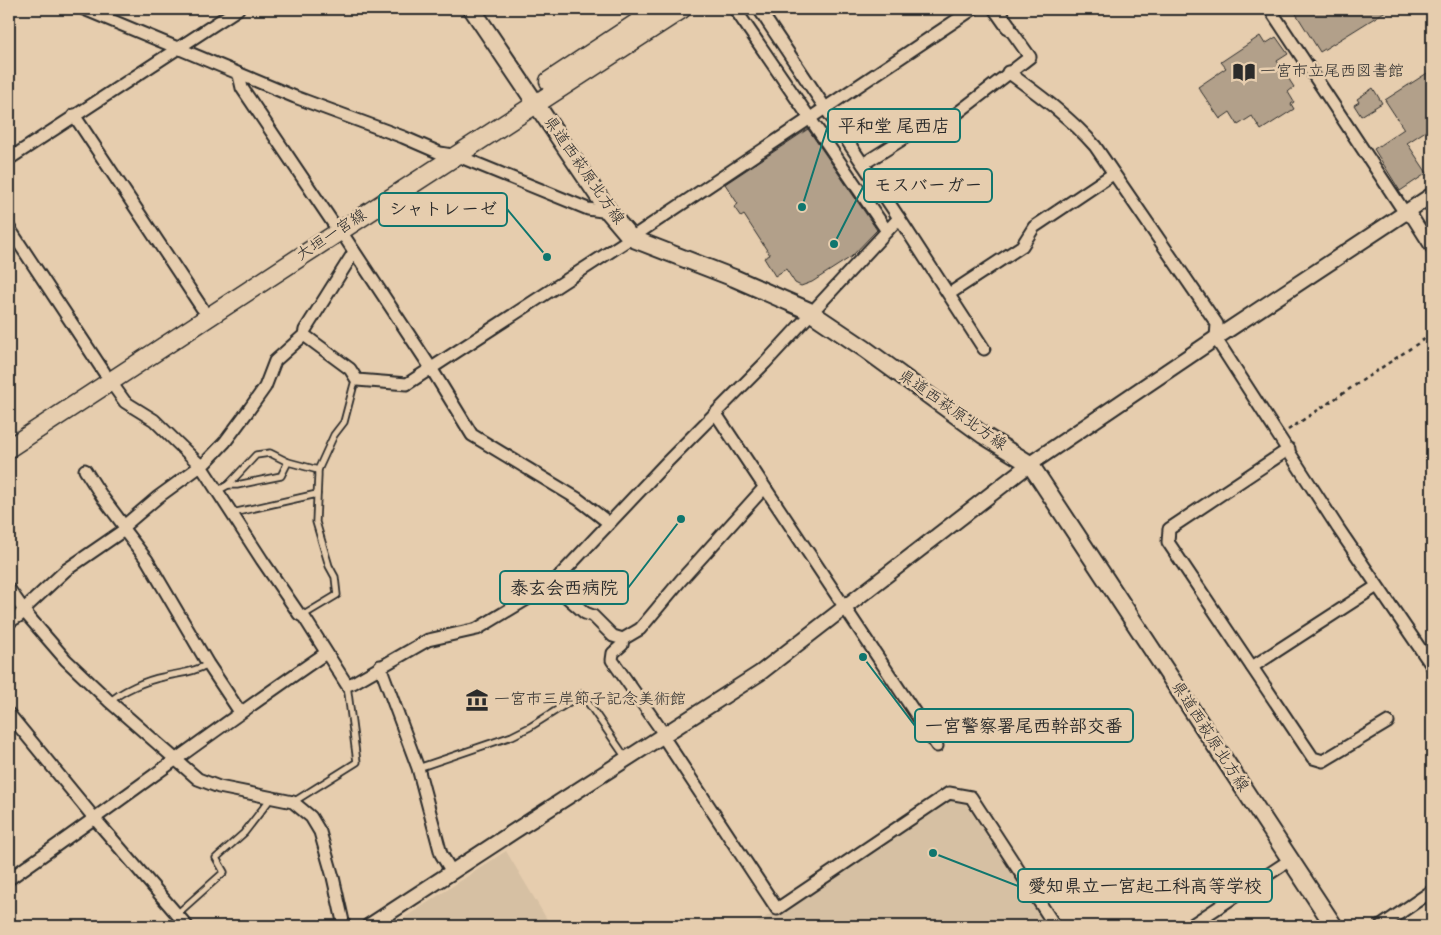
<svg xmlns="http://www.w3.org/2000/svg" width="1441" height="935" viewBox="0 0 1441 935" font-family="Dekko,'Klee One',sans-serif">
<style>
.built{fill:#d6c0a3}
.building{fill:#b2a08a;stroke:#2b2b2b}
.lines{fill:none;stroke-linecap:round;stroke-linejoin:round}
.service-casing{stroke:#2b2b2b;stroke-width:9}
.minor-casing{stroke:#2b2b2b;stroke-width:15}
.tertiary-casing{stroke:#2b2b2b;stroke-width:18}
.secondary-casing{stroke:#2b2b2b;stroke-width:20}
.primary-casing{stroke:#2b2b2b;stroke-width:21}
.path{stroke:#2b2b2b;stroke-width:2.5;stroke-dasharray:4 4;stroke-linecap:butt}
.service{stroke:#e6cdae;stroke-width:5.5}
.minor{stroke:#e6cdae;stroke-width:11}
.tertiary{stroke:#e6cdae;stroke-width:14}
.secondary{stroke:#e6cdae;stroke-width:16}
.primary{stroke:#e6cdae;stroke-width:18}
.labels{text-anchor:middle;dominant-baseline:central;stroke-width:5;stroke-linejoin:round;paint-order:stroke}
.poi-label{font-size:16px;fill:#2b2b2b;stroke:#e6cdae;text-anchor:start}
.street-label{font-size:16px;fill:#2b2b2b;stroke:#e6cdae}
.leader{fill:none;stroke:#0f766e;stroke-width:2}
.callout-dot{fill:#0f766e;stroke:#e6cdae;stroke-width:2}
.callout{fill:#e6cdae;stroke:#0f766e;stroke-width:2}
.callout-label{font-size:18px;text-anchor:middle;font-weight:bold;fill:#2b2b2b}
</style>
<rect width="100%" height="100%" fill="#e6cdae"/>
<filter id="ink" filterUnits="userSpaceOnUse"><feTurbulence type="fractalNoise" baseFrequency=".02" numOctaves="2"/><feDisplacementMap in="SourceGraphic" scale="10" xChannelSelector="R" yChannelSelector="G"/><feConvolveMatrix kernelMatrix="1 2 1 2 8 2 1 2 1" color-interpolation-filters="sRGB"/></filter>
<g filter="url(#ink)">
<g class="built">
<polygon points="949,800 966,804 1047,926 752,926"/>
<polygon points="506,851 551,926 392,926"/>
</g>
<g class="building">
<polygon points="1293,9 1389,9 1320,52"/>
<polygon points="1260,36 1265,44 1276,37 1288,54 1277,61 1294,87 1288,92 1294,102 1291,104 1294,109 1261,130 1252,116 1238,125 1230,112 1220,119 1198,87 1226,68 1221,62"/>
<polygon points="1432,70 1432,127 1407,143 1427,173 1400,191 1374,149 1404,129 1385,100"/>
<polygon points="1373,88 1382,103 1361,116 1354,105 1359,102 1357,99"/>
<polygon points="808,129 877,230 851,257 812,282 801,286 795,283 786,269 775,276 764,258 770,255 744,215 741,217 734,207 738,204 725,184"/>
</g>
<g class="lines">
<defs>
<g id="service">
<polyline points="228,485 237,485 281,476 288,462"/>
<polyline points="217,491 228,485 256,455 270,453 288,462 318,470"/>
<polyline points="232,515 237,512 317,494"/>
<polyline points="302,616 337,595 335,577 329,566 316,522 318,476 318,470 334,435 344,422 354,384 357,380"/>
<path d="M 110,702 C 121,691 147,680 163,677 C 178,673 193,673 208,664"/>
<polyline points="418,768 512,736 530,727 582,694 626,758"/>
<polyline points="295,803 298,799 357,762 347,685"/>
<polyline points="177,914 224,872 216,858 244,833 268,802 269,797"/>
</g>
<g id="minor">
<polyline points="84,9 295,97 403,137 440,153 458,156 588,209 609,212"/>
<polyline points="735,9 887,231"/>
<polyline points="759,9 899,218 984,349"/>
<polyline points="1270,9 1405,213 1413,218 1432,248"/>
<path d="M 1008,72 C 1039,95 1070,117 1095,146 L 1217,324 L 1216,338 L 1220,345 L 1338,528 L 1432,666"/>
<polyline points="239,75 242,88 333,223"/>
<polyline points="74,115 202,308"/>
<polyline points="9,159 238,9"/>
<polyline points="863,164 922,127 951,118 1030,57 1008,26"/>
<polyline points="9,228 104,372"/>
<polyline points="340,230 431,368 472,435 578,499 609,523"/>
<polyline points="949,294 1022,246 1034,227 1113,174"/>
<polyline points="304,335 350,369 357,380 407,384 631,238 973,9"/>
<polyline points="110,381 125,402 154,420 201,466 262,560 299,614 304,617 347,685 353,683 428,640 477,629 552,584 667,462 765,363 899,218"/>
<polyline points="716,414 937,746"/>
<polyline points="1289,449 1169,529 1168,542 1313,758 1323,761 1388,722"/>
<polyline points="85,470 103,498 124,526"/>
<polyline points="124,530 147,560 208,664 240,712"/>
<polyline points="552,584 585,613 593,616 613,636 623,639 640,629 681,580 764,488"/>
<polyline points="9,589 28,616 66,660 109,701 198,779 219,787 293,802 311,817 320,832 333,877 344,926"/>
<polyline points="9,622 19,616 23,610 66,570 124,530 124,526 158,497 206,462 225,442 248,411 265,387 275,361 304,335 305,330 354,252"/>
<polyline points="623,639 622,645 613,653 612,660 664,734"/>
<polyline points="380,666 418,768 441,854 452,872"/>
<polyline points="1252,667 1377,586"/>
<polyline points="9,714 95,819 187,926"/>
<polyline points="662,735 777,909 949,793 971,797 1055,926"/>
<path d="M 9,879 C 115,805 219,726 326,653"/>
<polyline points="1190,926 1290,860"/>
<polyline points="1381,926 1432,891"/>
</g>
<g id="tertiary">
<polyline points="996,9 1008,26"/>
<polyline points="369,926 513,832 760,673 1030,464 1216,338 1432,195"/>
</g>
<polyline id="secondary" points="472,9 609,212 631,238 734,278 807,310 865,349 983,435 1030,464 1334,926"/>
<g id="primary">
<polyline points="549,81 658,9"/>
<path d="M 9,448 C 232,300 458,155 682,9"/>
</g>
</defs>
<use href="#service" class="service-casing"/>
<use href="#minor" class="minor-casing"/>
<use href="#tertiary" class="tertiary-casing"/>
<use href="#secondary" class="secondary-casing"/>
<use href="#primary" class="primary-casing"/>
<polyline class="path" points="1288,430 1432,334"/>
<use href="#service" class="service"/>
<use href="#minor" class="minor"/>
<use href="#tertiary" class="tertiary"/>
<use href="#secondary" class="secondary"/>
<use href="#primary" class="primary"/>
</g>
</g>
<defs>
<symbol id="library-bare" viewBox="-9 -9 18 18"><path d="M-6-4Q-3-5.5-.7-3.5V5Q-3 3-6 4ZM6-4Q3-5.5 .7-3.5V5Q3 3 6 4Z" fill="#2b2b2b" stroke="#e6cdae" stroke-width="2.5" paint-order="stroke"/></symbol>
<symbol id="museum-bare" viewBox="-9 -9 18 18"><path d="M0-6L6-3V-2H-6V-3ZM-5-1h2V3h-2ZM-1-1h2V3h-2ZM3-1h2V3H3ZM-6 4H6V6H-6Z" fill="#2b2b2b" stroke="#e6cdae" stroke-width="2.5" paint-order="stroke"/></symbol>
</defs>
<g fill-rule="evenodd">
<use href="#library-bare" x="1228" y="56" width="32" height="32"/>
<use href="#museum-bare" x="461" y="684" width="32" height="32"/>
</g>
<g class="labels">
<g class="poi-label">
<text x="1260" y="72">一宮市立尾西図書館</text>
<text x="494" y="700">一宮市三岸節子記念美術館</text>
</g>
<g class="street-label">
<text transform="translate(583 171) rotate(55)">県道西萩原北方線</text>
<text transform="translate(332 236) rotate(-33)">大垣一宮線</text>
<text transform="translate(952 411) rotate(35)">県道西萩原北方線</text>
<text transform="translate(1209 737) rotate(57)">県道西萩原北方線</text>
</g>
</g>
<path class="leader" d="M802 207L828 125M834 244L864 185M547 257L507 209M681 519L628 588M863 657L915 726M933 853L1018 886"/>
<g class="callout-dot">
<circle cx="802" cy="207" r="5"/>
<circle cx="834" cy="244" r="5"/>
<circle cx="547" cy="257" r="5"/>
<circle cx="681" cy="519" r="5"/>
<circle cx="863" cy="657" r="5"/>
<circle cx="933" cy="853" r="5"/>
</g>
<g class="callout">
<rect x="828" y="109" width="132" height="33" rx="5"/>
<rect x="864" y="169" width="128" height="33" rx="5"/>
<rect x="379" y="193" width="128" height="33" rx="5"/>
<rect x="500" y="571" width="128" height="33" rx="5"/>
<rect x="915" y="709" width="218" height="33" rx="5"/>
<rect x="1018" y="869" width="254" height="33" rx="5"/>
</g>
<g class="callout-label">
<text x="894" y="132">平和堂 尾西店</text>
<text x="928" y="191">モスバーガー</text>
<text x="443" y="215">シャトレーゼ</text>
<text x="564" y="594">泰玄会西病院</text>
<text x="1024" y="732">一宮警察署尾西幹部交番</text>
<text x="1145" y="892">愛知県立一宮起工科高等学校</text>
</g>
<rect width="1441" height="935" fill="none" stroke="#e6cdae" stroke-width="30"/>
<rect x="15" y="15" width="1411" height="905" fill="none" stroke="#2b2b2b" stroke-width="2" filter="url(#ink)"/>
</svg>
